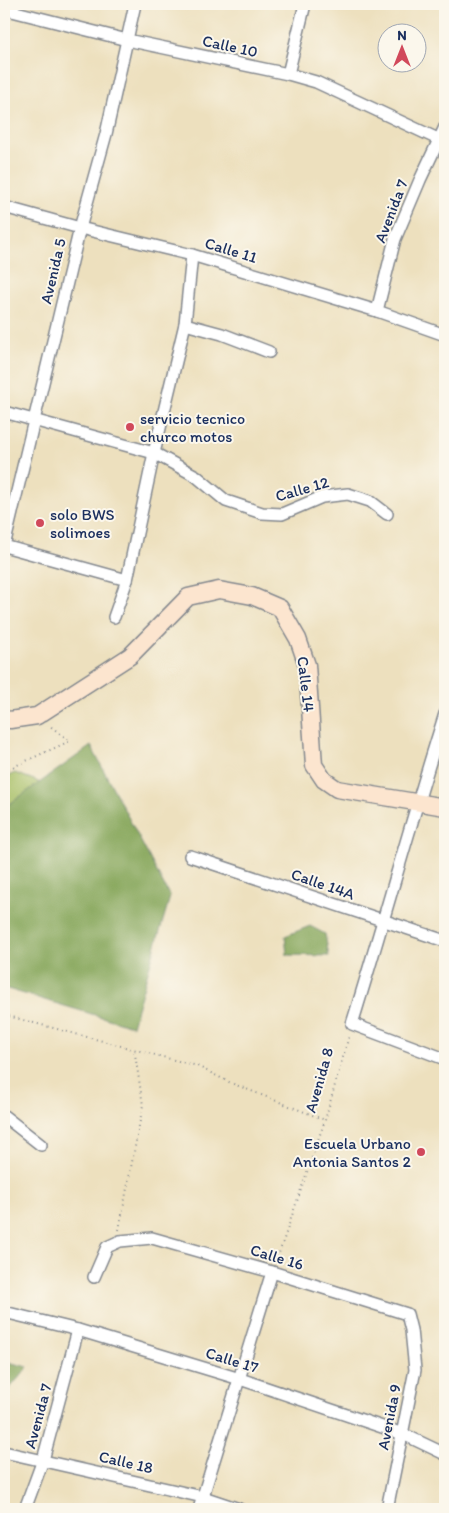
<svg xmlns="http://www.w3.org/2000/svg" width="449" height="1513" viewBox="0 0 449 1513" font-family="Itim,sans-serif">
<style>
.green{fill:#a6be63;stroke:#607660}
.forest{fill:#84a559;stroke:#506a5c}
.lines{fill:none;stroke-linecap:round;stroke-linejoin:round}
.street-casing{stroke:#84888e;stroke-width:14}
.secondary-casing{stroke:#84888e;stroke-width:19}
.path{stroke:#84888e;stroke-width:2;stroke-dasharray:1 4;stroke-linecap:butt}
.street{stroke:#fff;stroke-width:11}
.secondary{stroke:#fce5cf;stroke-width:16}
.poi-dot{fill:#d1495b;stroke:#fbf7ec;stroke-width:2}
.labels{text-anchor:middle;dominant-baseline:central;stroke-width:4;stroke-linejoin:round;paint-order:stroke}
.street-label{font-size:16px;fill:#1b2f5e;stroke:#fbf7ec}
.poi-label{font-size:16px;fill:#1b2f5e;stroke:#fbf7ec;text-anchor:start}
</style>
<rect width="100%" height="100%" fill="#fbf7ec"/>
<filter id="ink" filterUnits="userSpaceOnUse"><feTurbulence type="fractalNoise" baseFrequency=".02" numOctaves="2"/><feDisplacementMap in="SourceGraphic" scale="10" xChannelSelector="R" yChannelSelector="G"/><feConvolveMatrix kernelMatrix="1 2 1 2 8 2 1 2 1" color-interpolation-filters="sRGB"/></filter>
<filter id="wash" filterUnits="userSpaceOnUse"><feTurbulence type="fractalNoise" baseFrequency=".0096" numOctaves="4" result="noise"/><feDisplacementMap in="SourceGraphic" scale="20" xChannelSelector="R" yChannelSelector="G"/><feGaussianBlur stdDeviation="1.12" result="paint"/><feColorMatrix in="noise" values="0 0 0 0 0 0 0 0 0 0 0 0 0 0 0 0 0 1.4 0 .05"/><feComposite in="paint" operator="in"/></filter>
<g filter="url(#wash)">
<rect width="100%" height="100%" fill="#ede0be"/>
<polygon class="green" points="15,773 34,780 56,790 4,891 4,778"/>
<g class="forest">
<polygon points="91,746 170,897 132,1026 4,988 4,808"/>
<polygon points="310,926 325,934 329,956 287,955 285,936"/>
<polygon points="4,1361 28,1367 4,1395"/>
</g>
</g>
<g filter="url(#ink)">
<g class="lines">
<defs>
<g id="street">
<polyline points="4,9 127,40 288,74 316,82 440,140"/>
<polyline points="288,74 305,4"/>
<polyline points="4,207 80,228 192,255 377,311 445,335"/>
<polyline points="377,311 395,239 420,180 445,127"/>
<polyline points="185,324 222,334 269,352"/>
<polyline points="4,412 154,453 196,476 226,501 262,513 282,514 322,497 348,494 370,501 387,514"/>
<polyline points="127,580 4,546 80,228 106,134 135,4"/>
<polyline points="114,617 127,580 154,453 185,324 192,255"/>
<path d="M 445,714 C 412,817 384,921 352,1024 L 445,1059"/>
<polyline points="190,856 445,941"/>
<polyline points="4,1116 41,1145"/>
<polyline points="94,1277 107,1247 120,1241 152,1238 272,1272 407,1314 411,1330 415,1370 387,1509"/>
<polyline points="4,1312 78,1330 240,1379 403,1434 445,1454"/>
<polyline points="4,1452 203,1497 239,1509"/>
<polyline points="25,1509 43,1460 78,1330"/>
<polyline points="199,1509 272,1272"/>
</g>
<polyline id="secondary" points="4,719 10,720 37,716 130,656 188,597 219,590 252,596 280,608 298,639 307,665 314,765 324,780 337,789 445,807"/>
</defs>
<use href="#street" class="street-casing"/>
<use href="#secondary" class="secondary-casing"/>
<g class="path">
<polyline points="4,771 70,741 50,726"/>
<polyline points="4,1015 197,1066 231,1083 325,1120"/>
<polyline points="119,1230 143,1105 134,1048"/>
<polyline points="276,1262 325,1120 349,1036"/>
</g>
<use href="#street" class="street"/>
<use href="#secondary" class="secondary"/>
</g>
</g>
<g class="poi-dot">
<circle cx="130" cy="427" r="5"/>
<circle cx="40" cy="523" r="5"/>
<circle cx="421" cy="1152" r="5"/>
</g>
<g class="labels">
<g class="street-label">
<text transform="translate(230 46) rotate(12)">Calle 10</text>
<text transform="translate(391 211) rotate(-69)">Avenida 7</text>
<text transform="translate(231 250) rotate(17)">Calle 11</text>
<text transform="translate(53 271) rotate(-77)">Avenida 5</text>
<text transform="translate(302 489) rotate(-16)">Calle 12</text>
<text transform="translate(306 684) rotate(83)">Calle 14</text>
<text transform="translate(323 884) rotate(19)">Calle 14A</text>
<text transform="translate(319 1080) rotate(-74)">Avenida 8</text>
<text transform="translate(277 1257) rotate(17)">Calle 16</text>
<text transform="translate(232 1360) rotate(17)">Calle 17</text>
<text transform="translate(38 1416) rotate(-75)">Avenida 7</text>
<text transform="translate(389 1417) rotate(-79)">Avenida 9</text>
<text transform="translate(126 1462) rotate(13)">Calle 18</text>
</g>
<g class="poi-label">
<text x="140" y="418">servicio tecnico<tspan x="140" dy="18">churco motos</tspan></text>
<text x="50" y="514">solo BWS<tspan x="50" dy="18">solimoes</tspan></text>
<text x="411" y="1143" text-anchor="end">Escuela Urbano<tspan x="411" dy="18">Antonia Santos 2</tspan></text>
</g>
</g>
<rect width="449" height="1513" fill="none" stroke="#fbf7ec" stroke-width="20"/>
<g transform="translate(402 48)"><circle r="24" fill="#fbf7ec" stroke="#a1a7b3"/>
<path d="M0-4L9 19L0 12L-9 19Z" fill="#d1495b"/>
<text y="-8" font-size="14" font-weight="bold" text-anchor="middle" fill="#1b2f5e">N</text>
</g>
</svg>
